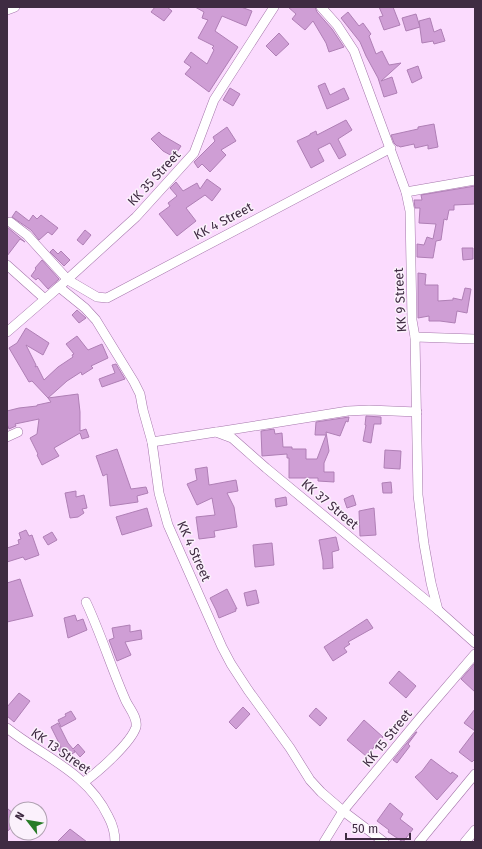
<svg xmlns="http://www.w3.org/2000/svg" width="482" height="849" viewBox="0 0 482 849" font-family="'Fira Sans',sans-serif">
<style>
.building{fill:#cf9ed5;stroke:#af7fb5}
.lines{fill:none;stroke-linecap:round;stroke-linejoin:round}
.minor-casing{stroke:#a576ab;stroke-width:10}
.minor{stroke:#fff;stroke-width:9}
.labels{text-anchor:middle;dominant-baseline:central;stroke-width:3;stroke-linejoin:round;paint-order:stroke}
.street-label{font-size:13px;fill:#3f2b42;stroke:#fbf1fc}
</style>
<rect width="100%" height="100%" fill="#fbdbfe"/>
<g class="building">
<polygon points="155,7 167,7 172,11 164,21 151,12"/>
<polygon points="195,7 241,7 252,11 246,26 222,16 215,31 238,47 209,92 185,74 191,67 184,62 191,52 207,64 214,50 212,48 214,46 198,38 208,20 202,18 204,12"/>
<polygon points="288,7 315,7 317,12 332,29 344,47 329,52 326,43 313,21 305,30 292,19 296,14"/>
<polygon points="379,7 393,7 400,25 384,30 379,17 383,16"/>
<polygon points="348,12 359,26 363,23 371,34 369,36 376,54 382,51 389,65 401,63 381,81 392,77 397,93 384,97 378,78 366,56 360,42 341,18"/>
<polygon points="416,14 420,27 406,31 402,18"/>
<polygon points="430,18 434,32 441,29 445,41 434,44 433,41 422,43 419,21"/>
<polygon points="279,33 289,44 276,56 266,46"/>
<polygon points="418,66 422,78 412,83 407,70"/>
<polygon points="325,83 330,95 344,88 349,99 327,109 318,86"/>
<polygon points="230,88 240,94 233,106 223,100"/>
<polygon points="346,120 352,130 338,139 346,155 339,159 330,143 318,149 324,161 311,168 297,141 310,135 310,134 316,131 317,135"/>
<polygon points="434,124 438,147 428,149 428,145 415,148 414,144 400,147 399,146 397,146 394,143 391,135 418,129 418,127"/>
<polygon points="227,127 236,141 221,150 226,155 210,172 202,164 198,168 194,162 215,141 213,137"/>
<polygon points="159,132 162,135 181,146 174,157 163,151 151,139"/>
<polygon points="207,179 221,189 212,201 205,195 186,208 196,221 177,236 159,214 170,206 168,203 177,196 170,188 176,182 183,191 197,183 200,189"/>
<polygon points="475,186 475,204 454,205 454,210 449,210 447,220 444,219 441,240 436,241 433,258 417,257 417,244 424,245 427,237 433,239 436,224 419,223 420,208 415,208 414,200 422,200 421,195"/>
<polygon points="16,211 29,221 33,215 37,219 41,215 58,228 52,235 48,232 39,240 31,230 12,217"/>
<polygon points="7,227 25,242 20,239 7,256"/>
<polygon points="85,230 91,235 83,245 77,240"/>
<polygon points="462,248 473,248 473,259 463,260"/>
<polygon points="53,249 58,254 61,251 70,260 64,266 50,252"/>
<polygon points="42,260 59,279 48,289 38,278 36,280 31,276 36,269 35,268"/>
<polygon points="418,273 426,274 425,285 438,285 438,301 453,300 453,298 462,300 465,288 471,289 467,313 457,311 455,323 440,321 429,321 429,316 418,318"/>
<polygon points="77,310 86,318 79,323 72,315"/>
<polygon points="26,328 49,343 43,355 26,345 36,365 35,367 37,366 44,380 58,367 73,357 72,355 74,354 66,344 77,336 88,350 102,344 108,358 91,366 93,368 82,375 81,372 67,381 48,398 32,381 29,382 9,348 17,343"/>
<polygon points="116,364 125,379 102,387 99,379 115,373 112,365"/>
<polygon points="78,394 80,412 80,431 86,429 89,437 82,439 80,433 54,448 59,456 42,465 37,455 38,454 30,438 37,434 39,419 15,424 16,426 9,429 7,424 7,411 19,408 37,406 37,405 51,402 48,398"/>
<polygon points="366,416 381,417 381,424 374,424 371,443 363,441 366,425 365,425"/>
<polygon points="349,417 348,422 346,421 340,436 326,432 329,451 324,463 324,472 334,472 334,482 318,481 318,478 289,478 289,458 287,458 287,454 262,456 261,431 274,429 275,434 282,433 283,447 292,447 292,449 306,449 306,459 317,459 326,435 315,435 316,422"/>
<polygon points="117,449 131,489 146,487 148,493 137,496 138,502 110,506 107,474 103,476 96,456"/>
<polygon points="385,450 401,451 400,469 384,468"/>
<polygon points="207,467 209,485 236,480 238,491 227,493 234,507 237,527 214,531 215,537 199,539 196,517 215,515 212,498 197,505 187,484 197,480 195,469"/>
<polygon points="391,482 392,493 383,493 382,483"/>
<polygon points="76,491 76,497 84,495 87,508 82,509 84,513 78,517 70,518 65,493"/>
<polygon points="353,495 356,505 347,508 344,499"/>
<polygon points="286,497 287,505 276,507 275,499"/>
<polygon points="147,508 152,526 122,535 116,517"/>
<polygon points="374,508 376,535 360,536 359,511"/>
<polygon points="26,530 29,536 32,535 39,555 25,560 23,557 7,562 7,548 19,544 18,540 21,539 19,533"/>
<polygon points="52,532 57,540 48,545 43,537"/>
<polygon points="336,537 339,550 332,552 333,568 323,569 323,561 319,540"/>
<polygon points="272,543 274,565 255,567 253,545"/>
<polygon points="20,579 33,616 7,622 7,583"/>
<polygon points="227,589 237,609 235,609 236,611 219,618 216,610 210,598"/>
<polygon points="256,590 259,603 247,606 244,593"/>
<polygon points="75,615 77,621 83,619 87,630 68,638 64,618"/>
<polygon points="367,619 373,628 348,642 350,644 344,648 347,652 333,661 324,647"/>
<polygon points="130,625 130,632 141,630 142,639 125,642 131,655 117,661 109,640 114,638 112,628"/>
<polygon points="475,663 475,692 461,679"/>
<polygon points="399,671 416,686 406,698 389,683"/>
<polygon points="19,693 30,701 14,722 7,716 7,707"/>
<polygon points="243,707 250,714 236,729 229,722"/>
<polygon points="316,708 327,718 320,726 309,716"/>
<polygon points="475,709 475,759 472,762 459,752 475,731 464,723"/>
<polygon points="71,711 76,719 61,727 58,720 66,716 65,714"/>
<polygon points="364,720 383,737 366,756 347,740"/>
<polygon points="58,723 68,743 73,749 78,744 85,752 80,757 74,750 75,752 64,759 58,749 61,747 51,727"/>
<polygon points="416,732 417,732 408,744 410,746 397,763 393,760"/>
<polygon points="431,759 451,774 452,772 458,776 437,800 415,777 422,771"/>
<polygon points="390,803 403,814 400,819 413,829 403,842 388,832 389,830 377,821"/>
<polygon points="7,808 16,816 16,822 7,832"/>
<polygon points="70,829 87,842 57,842"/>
</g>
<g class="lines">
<defs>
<g id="minor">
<polyline points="321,7 337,25 354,51 406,192 410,211 412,320 415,337 418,495 424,544 431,583 438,610"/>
<polyline points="7,10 15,7"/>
<polyline points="406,192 475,180"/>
<polyline points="10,222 27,235 68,280 97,297 107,298 391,148"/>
<polyline points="7,265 45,299"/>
<polyline points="59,287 85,308 96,320 134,382 140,394 143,410 152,442 159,493 168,525 222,647 231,664 248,690 290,748 310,780 321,792 343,811 384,842"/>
<polyline points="7,332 59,287 136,217 194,153 214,100 274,7"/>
<polyline points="415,337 475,339"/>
<polyline points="217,432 348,411 369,410 417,412"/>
<polyline points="7,437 18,432"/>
<polyline points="152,442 216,432 232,438 266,468 438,610 475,643"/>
<path d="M 7,728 C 43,757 87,772 108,816 C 113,825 115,832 115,842"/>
<path d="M 84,782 C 98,772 131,743 136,727 C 138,717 128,707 125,699 C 111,667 101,634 86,602"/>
<polyline points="324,842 343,811 420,718 475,654"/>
<polyline points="419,842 475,774"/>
<polyline points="465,842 475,830"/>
</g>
</defs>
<use href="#minor" class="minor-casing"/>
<use href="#minor" class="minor"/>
</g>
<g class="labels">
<g class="street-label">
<text transform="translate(154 178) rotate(-47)">KK 35 Street</text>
<text transform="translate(223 221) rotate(-28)">KK 4 Street</text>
<text transform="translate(400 300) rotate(-93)">KK 9 Street</text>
<text transform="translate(330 504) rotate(40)">KK 37 Street</text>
<text transform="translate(194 551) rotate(66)">KK 4 Street</text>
<text transform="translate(387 738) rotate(-51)">KK 15 Street</text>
<text transform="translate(61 751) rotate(35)">KK 13 Street</text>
</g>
</g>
<rect width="482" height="849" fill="none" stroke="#3f2b42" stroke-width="16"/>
<g transform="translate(28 821) rotate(301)"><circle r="19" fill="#fbf1fc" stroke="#b0a2b2"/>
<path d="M0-3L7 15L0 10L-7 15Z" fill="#287c27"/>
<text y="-6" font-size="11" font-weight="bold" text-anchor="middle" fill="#3f2b42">N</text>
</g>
<path d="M346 833v6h64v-6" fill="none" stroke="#3f2b42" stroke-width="2"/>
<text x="352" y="833" font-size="12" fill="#3f2b42" stroke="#fbf1fc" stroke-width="3" paint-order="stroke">50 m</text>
</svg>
